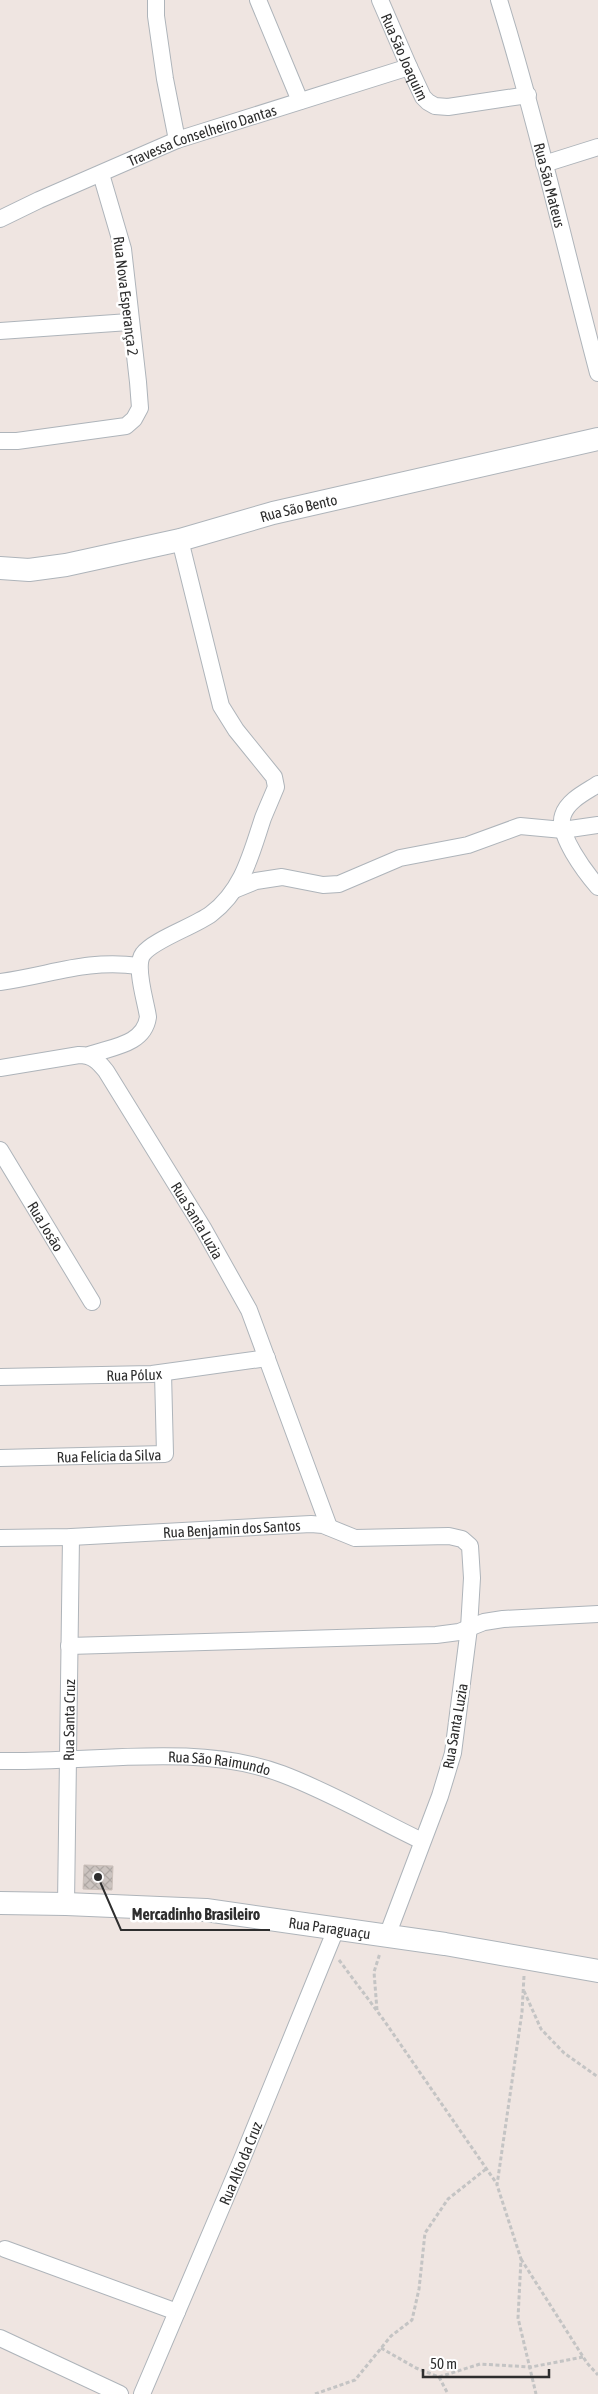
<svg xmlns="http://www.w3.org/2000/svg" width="598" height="2394" viewBox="0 0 598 2394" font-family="'Asap Condensed',sans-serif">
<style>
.building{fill:url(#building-cross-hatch);stroke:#cbc0ba}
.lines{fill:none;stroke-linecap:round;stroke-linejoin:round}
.street-casing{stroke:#aeb4ba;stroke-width:18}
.secondary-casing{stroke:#aeb4ba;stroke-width:24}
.path{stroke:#c4c4c4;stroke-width:3;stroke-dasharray:4 2.5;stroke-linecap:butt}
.street{stroke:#fff;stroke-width:16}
.secondary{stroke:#fff;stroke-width:22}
.labels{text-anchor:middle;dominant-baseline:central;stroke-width:5;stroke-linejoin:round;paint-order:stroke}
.street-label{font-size:15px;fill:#2e2e2e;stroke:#fff}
.leader{fill:none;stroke:#2e2e2e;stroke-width:2}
.callout-dot{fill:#2e2e2e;stroke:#fff;stroke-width:2}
.callout-label{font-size:16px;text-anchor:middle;font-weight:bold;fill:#2e2e2e;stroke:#fff;stroke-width:5;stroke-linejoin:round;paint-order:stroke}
</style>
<defs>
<pattern id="building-cross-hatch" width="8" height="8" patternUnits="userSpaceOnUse" patternTransform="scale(1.25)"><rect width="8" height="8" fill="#cbc3bf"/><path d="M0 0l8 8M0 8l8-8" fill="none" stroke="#afa8a4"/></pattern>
</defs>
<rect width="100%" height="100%" fill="#efe5e1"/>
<polygon class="building" points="84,1865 113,1866 112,1890 83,1889"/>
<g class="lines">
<defs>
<g id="street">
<polyline points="156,0 156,16 165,79 177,140"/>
<polyline points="258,0 300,101"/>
<path id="s1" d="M 380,0 L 409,67 L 423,97 L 428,102 L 435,106 L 448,107 L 528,95"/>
<path id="s2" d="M 499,0 C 537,123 565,248 598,373"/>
<polyline points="544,164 598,147"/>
<path id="s3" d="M 0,219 L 39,200 L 177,140 L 409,67"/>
<polyline points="0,331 129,322"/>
<polyline points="0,441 17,441 126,426 134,419 140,408 138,382 123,249 101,174"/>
<path d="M 598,784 C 586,792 568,800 563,815 C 556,834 586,873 598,887"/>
<polyline points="234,890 256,881 282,877 323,885 339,884 400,858 468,845 520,826 563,830 598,825"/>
<path d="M 0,982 C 52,975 85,959 139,966"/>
<path d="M 89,1055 C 111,1047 144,1045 148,1017 C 146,1002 134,966 143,954 C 153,940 195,926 211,914 C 243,890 251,854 263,818 C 267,808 272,797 276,787 L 274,777 L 236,730 L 221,706 L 180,540"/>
<path id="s4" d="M 0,1068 L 79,1055 C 92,1055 98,1061 106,1071 L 203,1228 L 249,1310 L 329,1527"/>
<path id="s5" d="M 0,1150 L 92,1302"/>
<path id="s6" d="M 0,1377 L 152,1374 L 267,1358"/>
<path id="s7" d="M 0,1458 L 165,1454 L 163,1373"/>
<path id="s8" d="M 0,1538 L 71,1537 L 311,1524 L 323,1525 L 355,1538 L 449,1536 L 462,1539 L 470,1546 L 472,1578 L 469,1628 L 453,1753 L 440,1796 L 387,1936"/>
<polyline points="69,1646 436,1635 459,1632 484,1622 503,1619 598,1614"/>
<path id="s9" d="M 0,1761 C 89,1763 197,1742 282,1774 C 330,1792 376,1819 422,1841"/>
<path id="s10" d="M 66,1904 L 71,1537"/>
<polyline points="5,2249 177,2312"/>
<polyline points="0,2338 120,2394"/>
<path id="s11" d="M 142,2394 L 240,2164 L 336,1929"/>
</g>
<g id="secondary">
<path id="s12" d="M 0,568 L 29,570 L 66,565 L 180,540 L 273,513 L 598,439"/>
<path id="s13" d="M 0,1903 L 66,1904 L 206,1910 L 445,1944 L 598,1971"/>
</g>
</defs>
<use href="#street" class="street-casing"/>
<use href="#secondary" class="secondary-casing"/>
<g class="path">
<polyline points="339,1960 383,2019 497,2184"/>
<polyline points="524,1976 522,2012 497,2185 521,2259 518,2318 536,2394"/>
<polyline points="524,1991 541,2029 564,2053 598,2077"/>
<polyline points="377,2010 374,1972 380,1953"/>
<polyline points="521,2259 587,2363 598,2375"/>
<polyline points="381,2348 416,2368 439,2377 480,2364 531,2367 583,2357"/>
<polyline points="439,2377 448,2394"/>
<polyline points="315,2394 355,2380 391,2336 412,2320 419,2289 425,2233 448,2199 486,2169"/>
</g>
<use href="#street" class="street"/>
<use href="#secondary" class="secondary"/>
</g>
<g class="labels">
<g class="street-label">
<text stroke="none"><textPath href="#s1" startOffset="62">Rua São Joaquim</textPath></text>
<text stroke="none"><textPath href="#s3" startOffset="219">Travessa Conselheiro Dantas</textPath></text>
<text stroke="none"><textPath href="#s2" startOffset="192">Rua São Mateus</textPath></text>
<text transform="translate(126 296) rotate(83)">Rua Nova Esperança 2</text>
<text stroke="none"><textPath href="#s12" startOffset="306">Rua São Bento</textPath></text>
<text stroke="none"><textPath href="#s4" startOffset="288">Rua Santa Luzia</textPath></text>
<text stroke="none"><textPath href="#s5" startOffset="89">Rua Josão</textPath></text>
<text stroke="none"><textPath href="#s6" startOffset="134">Rua Pólux</textPath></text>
<text stroke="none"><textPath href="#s7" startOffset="109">Rua Felícia da Silva</textPath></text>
<text stroke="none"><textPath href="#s8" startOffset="232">Rua Benjamin dos Santos</textPath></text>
<text stroke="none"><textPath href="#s10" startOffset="184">Rua Santa Cruz</textPath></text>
<text transform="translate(455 1726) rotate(-80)">Rua Santa Luzia</text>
<text stroke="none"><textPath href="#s9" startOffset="220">Rua São Raimundo</textPath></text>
<text stroke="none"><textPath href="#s13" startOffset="331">Rua Paraguaçu</textPath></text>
<text stroke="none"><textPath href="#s11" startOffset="251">Rua Alto da Cruz</textPath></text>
</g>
</g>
<path class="leader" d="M98 1877L121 1930H270"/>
<circle class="callout-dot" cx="98" cy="1877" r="5"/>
<g class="callout-label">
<text x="196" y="1920">Mercadinho Brasileiro</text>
</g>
<path d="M423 2369v8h126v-8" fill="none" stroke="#2e2e2e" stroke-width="2.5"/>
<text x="430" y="2369" font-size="15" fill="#2e2e2e" stroke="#ffffff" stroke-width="4" paint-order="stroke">50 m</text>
</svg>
